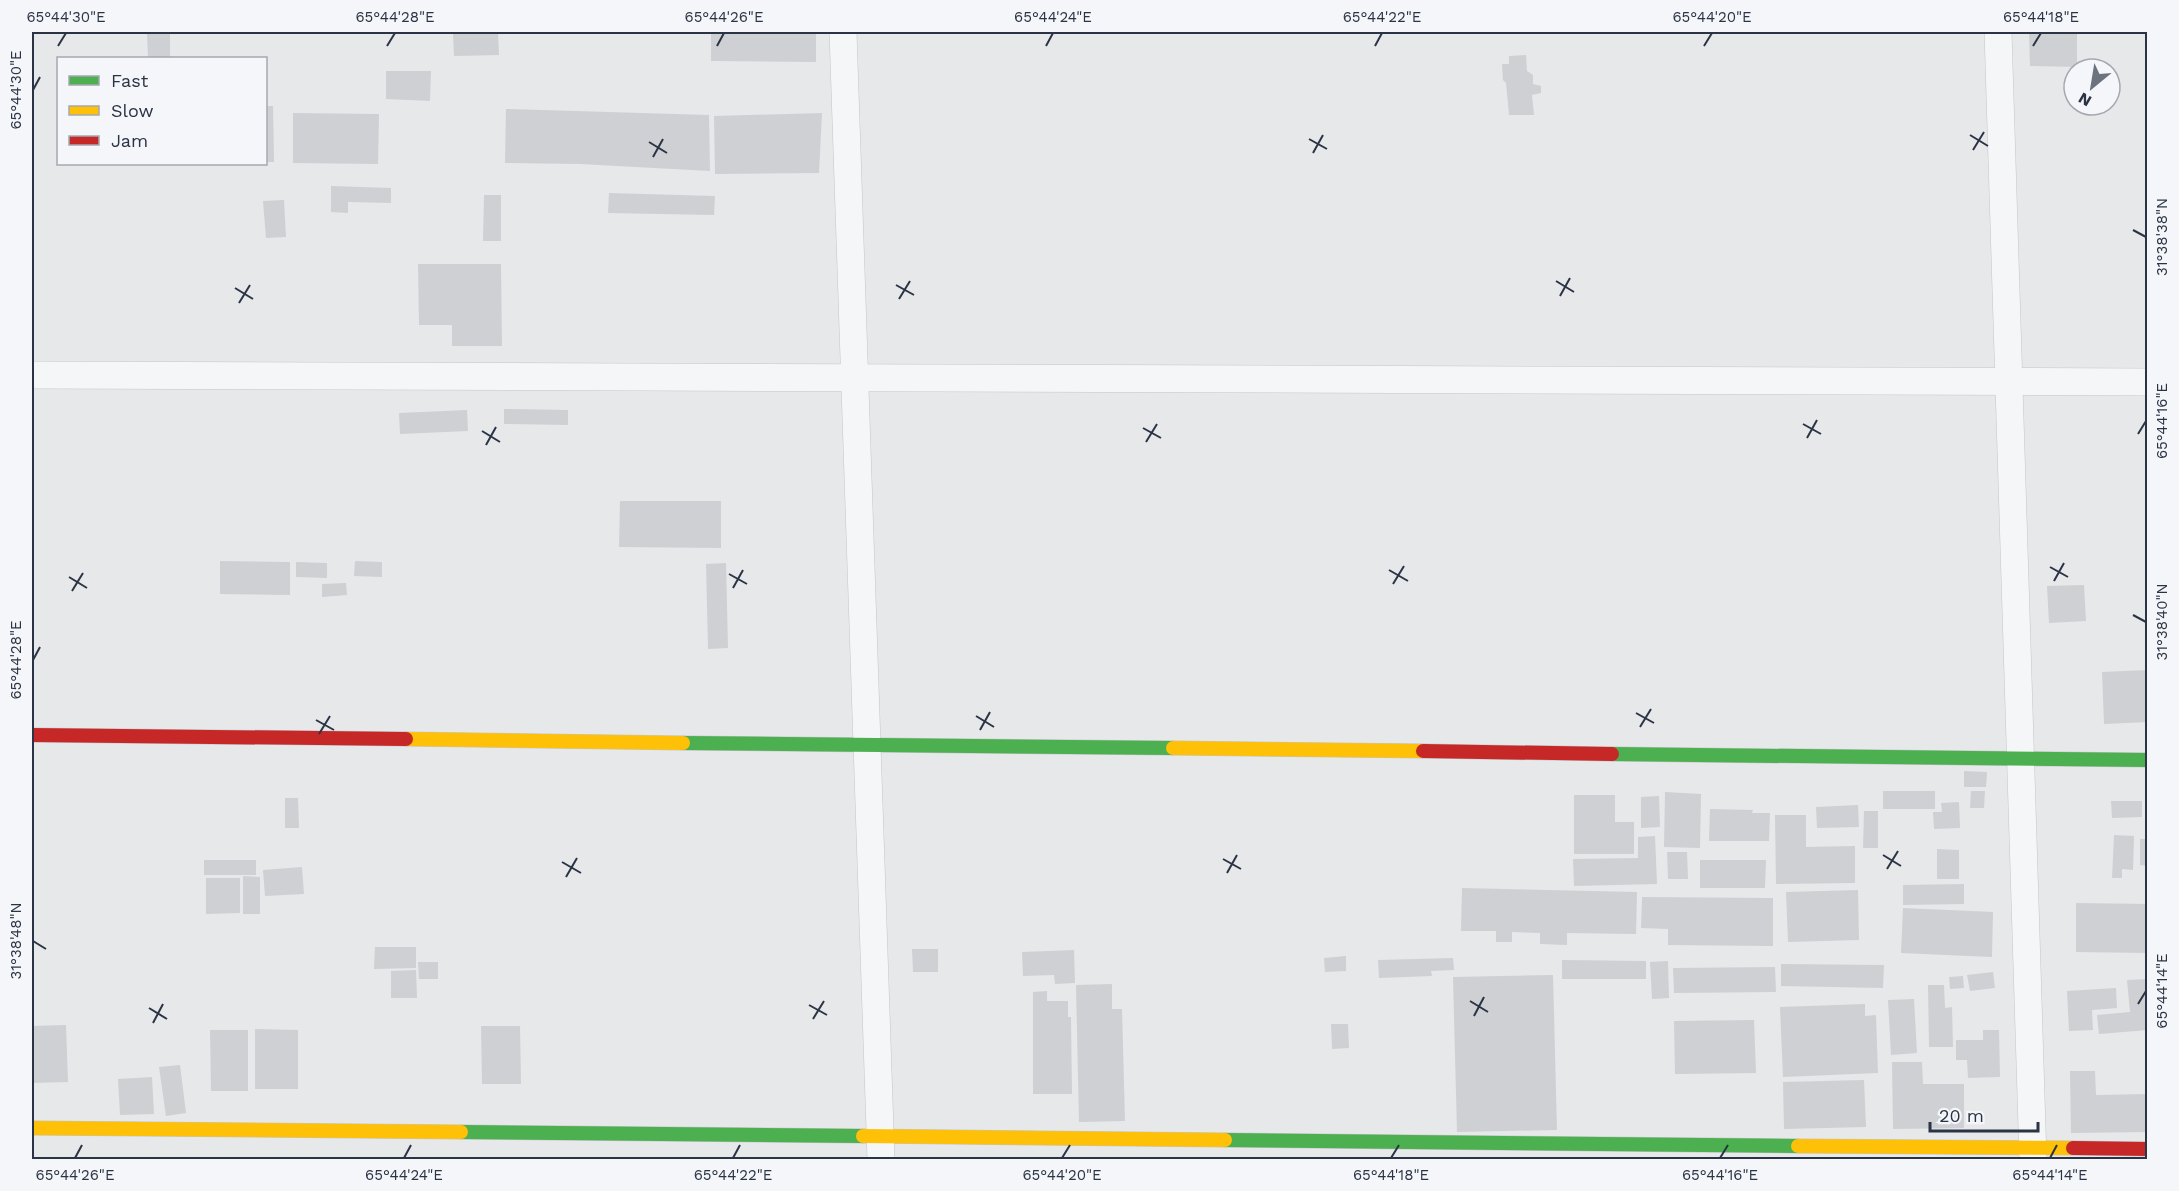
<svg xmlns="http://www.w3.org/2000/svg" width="2179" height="1191" viewBox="0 0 2179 1191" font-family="'Work Sans',sans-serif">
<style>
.building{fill:#ced0d3}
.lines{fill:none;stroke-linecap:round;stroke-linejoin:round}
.street-casing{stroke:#c4c6c8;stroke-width:28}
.fast-casing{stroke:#c4c6c8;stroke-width:15}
.slow-casing{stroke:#c4c6c8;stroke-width:15}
.jam-casing{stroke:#c4c6c8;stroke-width:15}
.street{stroke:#f5f6f7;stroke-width:27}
.fast{stroke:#4caf50;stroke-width:14}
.slow{stroke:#ffc107;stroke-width:14}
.jam{stroke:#c62828;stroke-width:14}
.ticks{fill:none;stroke:#2b3445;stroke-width:2}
.neatline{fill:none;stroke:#2b3445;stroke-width:2}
.ticks-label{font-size:15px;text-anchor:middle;fill:#2b3445}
</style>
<rect width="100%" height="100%" fill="#e6e8ea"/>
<g class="building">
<polygon points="147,32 170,32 170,58 148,58"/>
<polygon points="475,32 498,32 499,55 454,56 453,34 475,34"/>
<polygon points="711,32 816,32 816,62 711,61"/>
<polygon points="2029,32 2077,32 2077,67 2030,66"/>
<polygon points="1526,55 1527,71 1533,75 1533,84 1541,86 1541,93 1532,95 1534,115 1509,115 1506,83 1503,80 1502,64 1509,64 1509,56"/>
<polygon points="386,71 431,71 430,101 386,99"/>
<polygon points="266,106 273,106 274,162 266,162"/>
<polygon points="506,109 709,115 710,171 580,164 505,163"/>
<polygon points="293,113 379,114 378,164 293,163"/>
<polygon points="822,113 819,173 715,174 714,116"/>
<polygon points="331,186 391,188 391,203 348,202 348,213 331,212"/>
<polygon points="609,193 715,196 714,215 608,213"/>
<polygon points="484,195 501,195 501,241 483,241"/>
<polygon points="284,200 286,237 266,238 263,201"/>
<polygon points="418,264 501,264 502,346 452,346 452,325 419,325"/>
<polygon points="504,409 568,410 568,425 504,424"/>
<polygon points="467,410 468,431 400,434 399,413"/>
<polygon points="620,501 721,501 721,548 619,547"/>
<polygon points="220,561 290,562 290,595 220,594"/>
<polygon points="355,561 382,562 382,577 354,576"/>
<polygon points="296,562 327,563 327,578 296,577"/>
<polygon points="726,563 728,648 708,649 706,564"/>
<polygon points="346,583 347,595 322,597 322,584"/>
<polygon points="2084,585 2086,621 2049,623 2047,586"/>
<polygon points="2148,670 2148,722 2104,724 2102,672"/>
<polygon points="1964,771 1987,772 1986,787 1964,787"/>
<rect x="1883" y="791" width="52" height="18"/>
<polygon points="1971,791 1985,791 1984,808 1970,808"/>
<polygon points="1665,792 1701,794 1700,848 1664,847"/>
<polygon points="1574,795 1615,795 1615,822 1634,822 1634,854 1574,854"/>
<polygon points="1659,796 1660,827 1641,828 1641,797"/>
<polygon points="285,798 298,798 299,828 285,828"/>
<polygon points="2111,801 2142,801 2142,817 2112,818"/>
<polygon points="1959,802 1960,828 1934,829 1933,812 1942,812 1941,803"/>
<polygon points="1858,805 1859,827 1817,828 1816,807"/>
<polygon points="1710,809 1753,810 1752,813 1770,813 1769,841 1709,841"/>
<polygon points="1864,811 1878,811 1878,848 1863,848"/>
<polygon points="1775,815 1806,815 1806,847 1855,846 1855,883 1776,884"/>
<polygon points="2114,835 2134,836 2133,870 2122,869 2122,878 2112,878"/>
<polygon points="1655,836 1657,884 1574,886 1573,859 1638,858 1638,837"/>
<polygon points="2140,839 2148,839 2148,866 2140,865"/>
<polygon points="1937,849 1959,850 1959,879 1937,879"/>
<polygon points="1667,852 1687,852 1688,879 1668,879"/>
<rect x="204" y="860" width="52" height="15"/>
<polygon points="1700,860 1766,860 1765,888 1700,888"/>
<polygon points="302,867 304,894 265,896 263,870"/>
<polygon points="243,876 260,877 260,914 243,914"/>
<polygon points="206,878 240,878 240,913 206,914"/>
<polygon points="1964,884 1964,904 1903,905 1903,885"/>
<polygon points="1462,888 1637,892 1636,934 1567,933 1567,945 1540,944 1540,933 1512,932 1512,942 1496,942 1496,931 1461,931"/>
<polygon points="1858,890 1859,940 1788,942 1786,892"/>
<polygon points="1642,897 1773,898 1773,946 1668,945 1668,929 1641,928"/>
<polygon points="2076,903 2148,904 2148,953 2076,952"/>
<polygon points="1903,908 1993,912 1992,957 1901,953"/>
<polygon points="375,947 416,947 416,968 374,969"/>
<polygon points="912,949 938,949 938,972 913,972"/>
<polygon points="1074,950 1075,983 1055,984 1054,975 1023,976 1022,952"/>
<polygon points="1346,956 1346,971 1325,972 1324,958"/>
<polygon points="1453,958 1454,970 1431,971 1432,976 1379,978 1378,960"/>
<polygon points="1562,960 1646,961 1646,979 1562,979"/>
<polygon points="1668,961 1669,998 1652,999 1650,962"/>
<polygon points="418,962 438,962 438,979 419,979"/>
<polygon points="1781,964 1884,965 1883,988 1781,986"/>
<polygon points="1775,967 1776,992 1674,993 1673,968"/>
<polygon points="416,970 417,998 391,998 391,971"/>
<polygon points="1993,972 1995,988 1970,991 1967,975"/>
<polygon points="1553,975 1557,1130 1457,1132 1453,977"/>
<polygon points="1963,976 1964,988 1950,989 1949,977"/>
<polygon points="2148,979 2148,1030 2099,1034 2097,1015 2130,1012 2127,980"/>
<polygon points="1112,984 1112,1009 1122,1009 1125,1121 1079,1122 1076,985"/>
<polygon points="1928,985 1944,985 1945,1008 1952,1007 1953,1047 1929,1047"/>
<polygon points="2116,988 2117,1008 2092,1010 2093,1030 2069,1031 2067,991"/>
<polygon points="1047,991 1047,1001 1068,1001 1068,1017 1071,1017 1072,1094 1033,1094 1033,992"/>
<polygon points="1914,999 1917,1053 1891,1055 1888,1000"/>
<polygon points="1865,1004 1865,1016 1876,1015 1878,1073 1783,1077 1780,1007"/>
<polygon points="1754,1020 1756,1073 1675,1074 1674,1021"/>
<polygon points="1331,1024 1348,1024 1349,1048 1332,1049"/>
<polygon points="66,1025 68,1082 32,1083 32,1026"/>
<polygon points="481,1026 520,1026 521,1084 482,1084"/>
<polygon points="255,1029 298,1030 298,1089 255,1089"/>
<polygon points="210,1030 248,1030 248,1091 211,1091"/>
<polygon points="1983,1030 1999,1030 2000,1077 1968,1078 1967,1060 1956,1060 1956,1040 1983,1040"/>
<polygon points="1892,1062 1922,1062 1923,1084 1964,1084 1964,1128 1893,1129"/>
<polygon points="180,1065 186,1113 166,1116 159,1067"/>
<polygon points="2070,1071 2095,1071 2096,1095 2148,1094 2148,1132 2071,1133"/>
<polygon points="152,1077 154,1114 120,1115 118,1079"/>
<polygon points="1864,1080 1866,1127 1784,1129 1783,1082"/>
</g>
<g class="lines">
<defs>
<g id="street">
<polyline points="843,32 881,1160"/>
<polyline points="1998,32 2033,1160"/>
<polyline points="32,375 2148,382"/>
</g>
<g id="fast">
<polyline points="683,743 1173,748"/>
<polyline points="1612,754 2148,760"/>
<polyline points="461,1132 863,1136"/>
<polyline points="1225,1140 1798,1146"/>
</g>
<g id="slow">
<polyline points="406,739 683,743"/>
<polyline points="1173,748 1423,751"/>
<polyline points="32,1128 461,1132"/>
<polyline points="863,1136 1225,1140"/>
<polyline points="1798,1146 2073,1148"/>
</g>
<g id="jam">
<polyline points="32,735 406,739"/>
<polyline points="1423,751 1612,754"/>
<polyline points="2073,1148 2148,1149"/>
</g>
</defs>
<use href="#street" class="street-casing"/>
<use href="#fast" class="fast-casing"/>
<use href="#slow" class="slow-casing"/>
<use href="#jam" class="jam-casing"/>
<use href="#street" class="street"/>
<use href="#fast" class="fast"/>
<use href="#slow" class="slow"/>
<use href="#jam" class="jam"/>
</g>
<path class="ticks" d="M 58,46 L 66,33M 387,46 L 395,33M 717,46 L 724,33M 1046,46 L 1053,33M 1375,46 L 1382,33M 1704,46 L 1712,33M 2033,46 L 2041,33M 33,90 L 40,77M 1970,135 L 1988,146M 1309,139 L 1327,149M 649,142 L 667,153M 1973,150 L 1984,132M 1313,153 L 1323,135M 653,157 L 663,139M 2133,230 L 2146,237M 1556,281 L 1574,292M 896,285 L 914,295M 235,288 L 253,299M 1560,296 L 1570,278M 899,299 L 910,281M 239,303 L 250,285M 1803,424 L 1821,434M 1143,428 L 1161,438M 482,431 L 500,442M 2138,434 L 2146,421M 1807,438 L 1817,420M 1146,442 L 1157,424M 486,445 L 496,427M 2050,567 L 2068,577M 1389,570 L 1408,581M 729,574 L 747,584M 69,577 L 87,588M 2054,581 L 2064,563M 1393,584 L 1404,566M 733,588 L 743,570M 72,591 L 83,573M 2133,615 L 2146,622M 33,660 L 40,647M 1636,713 L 1654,723M 976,716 L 994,727M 316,720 L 334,730M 1640,727 L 1651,709M 980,730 L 990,712M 319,734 L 330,716M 1883,855 L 1901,866M 1223,859 L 1241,869M 562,862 L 581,873M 1887,869 L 1898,851M 1227,873 L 1237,855M 566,877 L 577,858M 33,941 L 46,949M 1470,1001 L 1488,1012M 2138,1004 L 2146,991M 809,1005 L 827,1015M 149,1008 L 167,1019M 1474,1016 L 1484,997M 813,1019 L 824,1001M 153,1023 L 163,1004M 75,1158 L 82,1145M 404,1158 L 411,1145M 733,1158 L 740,1145M 1062,1158 L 1070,1145M 1391,1158 L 1399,1145M 1720,1158 L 1728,1145M 2050,1158 L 2057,1145"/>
<rect width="2179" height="1191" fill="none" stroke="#f4f6f9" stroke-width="66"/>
<rect x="57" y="57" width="210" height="108" fill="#f4f6f9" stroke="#a4a8b1" stroke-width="1.5"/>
<rect x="69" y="76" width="30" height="9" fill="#4caf50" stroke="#a4a8b1" stroke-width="1.5"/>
<text x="111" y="87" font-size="18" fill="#2b3445">Fast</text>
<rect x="69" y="106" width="30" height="9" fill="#ffc107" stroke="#a4a8b1" stroke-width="1.5"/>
<text x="111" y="117" font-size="18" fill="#2b3445">Slow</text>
<rect x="69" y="136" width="30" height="9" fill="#c62828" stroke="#a4a8b1" stroke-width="1.5"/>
<text x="111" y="147" font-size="18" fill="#2b3445">Jam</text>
<g transform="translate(2092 87) rotate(210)"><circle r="28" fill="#f4f6f9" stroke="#a4a8b1" stroke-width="1.5"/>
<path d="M0-4.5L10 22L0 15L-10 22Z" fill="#6c737f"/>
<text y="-9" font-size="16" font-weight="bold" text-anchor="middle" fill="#2b3445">N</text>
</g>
<path d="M1930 1122v9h108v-9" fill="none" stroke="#2b3445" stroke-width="3"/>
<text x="1939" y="1122" font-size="18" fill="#2b3445" stroke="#f4f6f9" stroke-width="4.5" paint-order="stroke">20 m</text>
<rect x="33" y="33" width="2113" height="1125" class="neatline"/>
<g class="ticks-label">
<text x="66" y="22">65°44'30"E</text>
<text x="395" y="22">65°44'28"E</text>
<text x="724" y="22">65°44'26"E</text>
<text x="1053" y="22">65°44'24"E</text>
<text x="1382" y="22">65°44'22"E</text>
<text x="1712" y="22">65°44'20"E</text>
<text x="2041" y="22">65°44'18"E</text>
<text transform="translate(16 90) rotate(-90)" y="5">65°44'30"E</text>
<text transform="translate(2162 237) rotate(-90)" y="5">31°38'38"N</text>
<text transform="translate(2162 421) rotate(-90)" y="5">65°44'16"E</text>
<text transform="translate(2162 622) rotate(-90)" y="5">31°38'40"N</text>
<text transform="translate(16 660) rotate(-90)" y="5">65°44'28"E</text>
<text transform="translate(16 941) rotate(-90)" y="5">31°38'48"N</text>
<text transform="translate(2162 991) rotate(-90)" y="5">65°44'14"E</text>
<text x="75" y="1180">65°44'26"E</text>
<text x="404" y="1180">65°44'24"E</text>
<text x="733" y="1180">65°44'22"E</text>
<text x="1062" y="1180">65°44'20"E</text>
<text x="1391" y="1180">65°44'18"E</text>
<text x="1720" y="1180">65°44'16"E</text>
<text x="2050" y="1180">65°44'14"E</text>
</g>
</svg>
